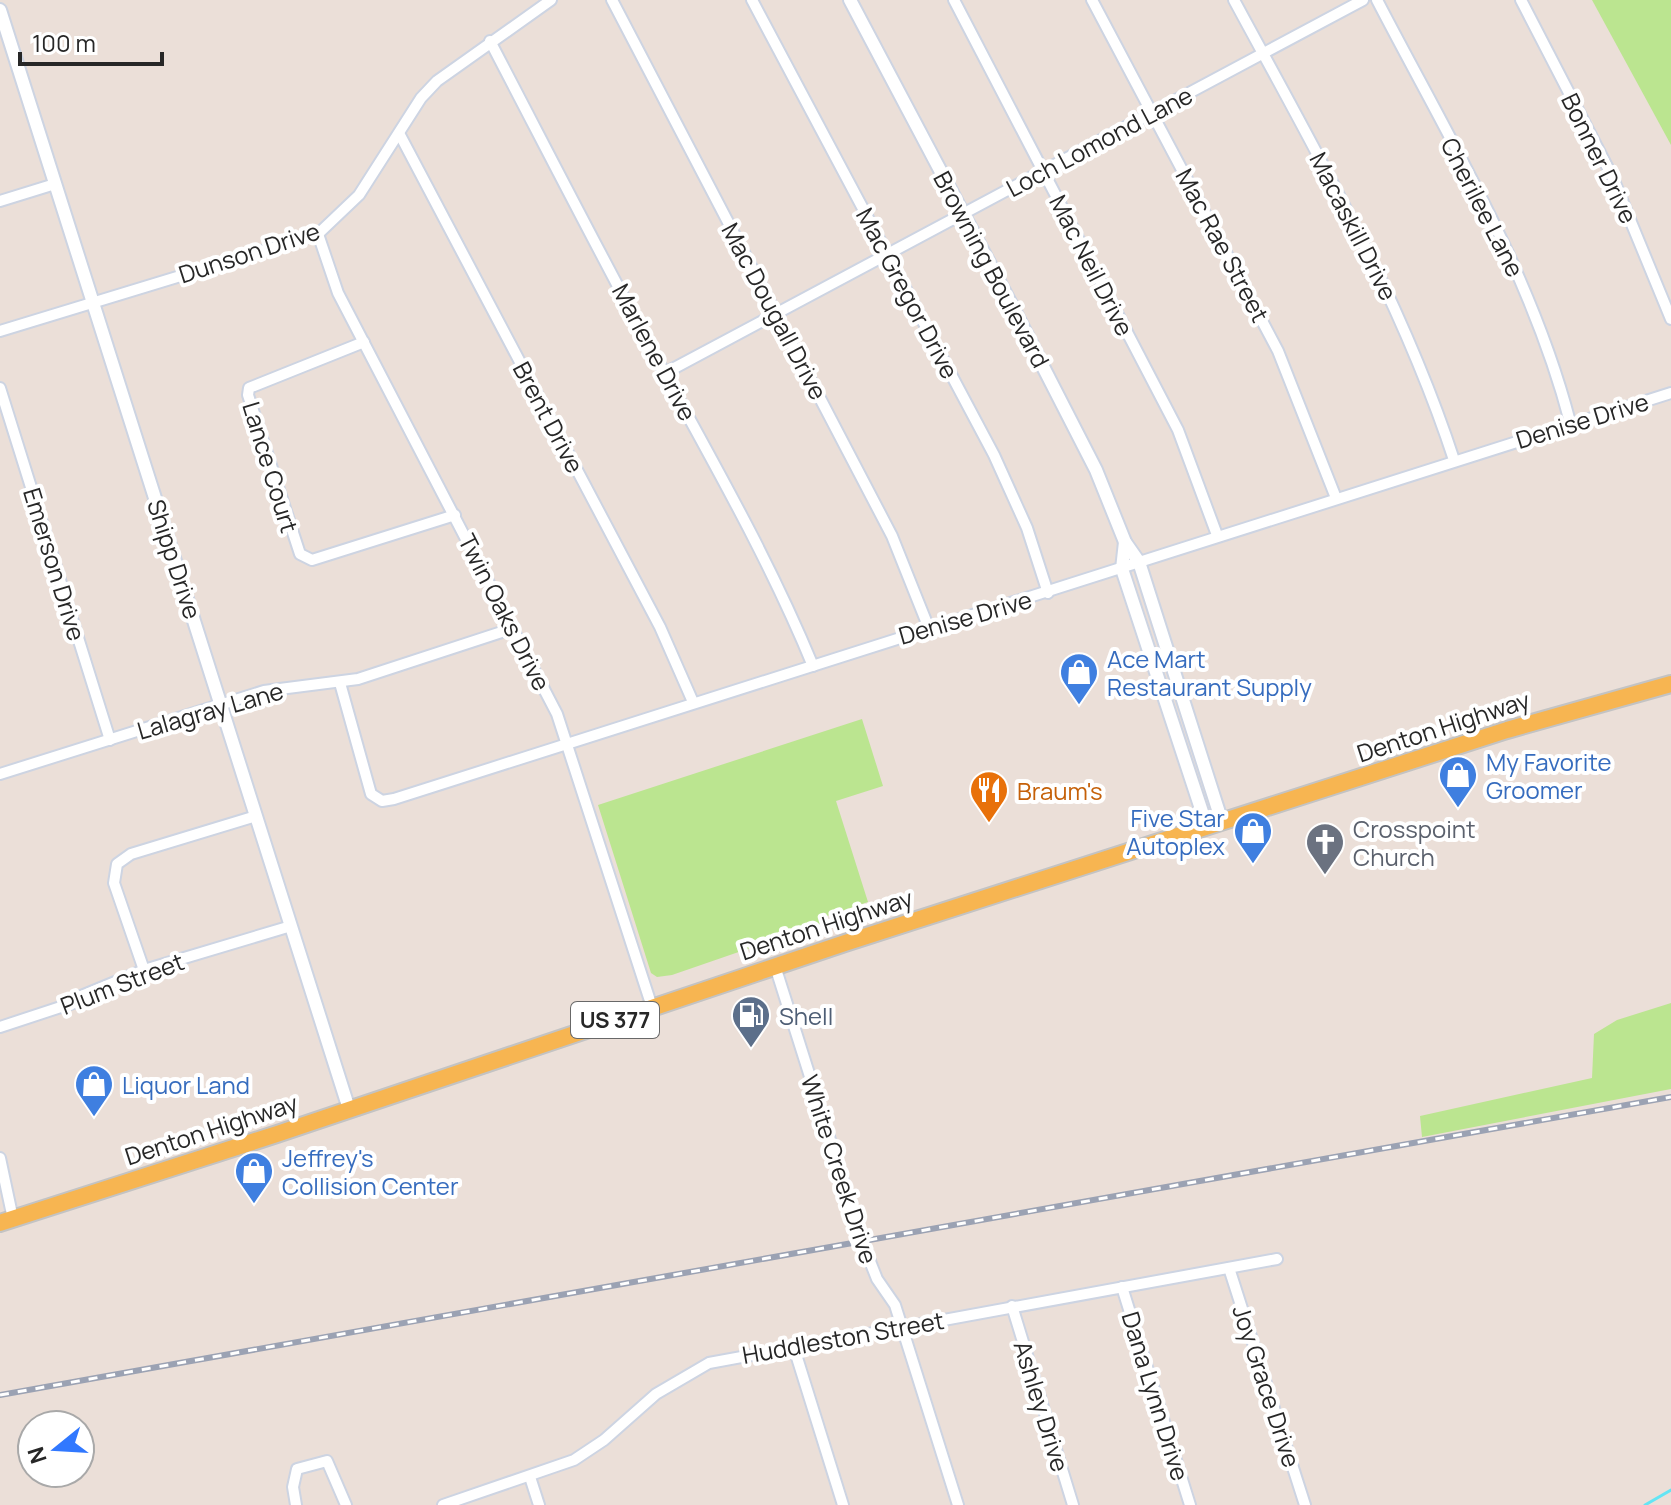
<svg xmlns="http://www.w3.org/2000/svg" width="1671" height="1505" viewBox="0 0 1671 1505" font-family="Manrope,sans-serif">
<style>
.green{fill:#bbe590}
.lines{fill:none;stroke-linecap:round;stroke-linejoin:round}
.stream{stroke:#64e5f4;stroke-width:3}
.minor-casing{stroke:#cdd4e2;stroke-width:14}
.tertiary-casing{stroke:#cdd4e2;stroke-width:16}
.primary-casing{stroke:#c3c3c3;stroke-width:20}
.minor{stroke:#fff;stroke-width:10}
.tertiary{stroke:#fff;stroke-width:12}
.primary{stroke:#f7b551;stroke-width:16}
.rail-casing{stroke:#9ba2b3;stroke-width:6}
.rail{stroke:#fff;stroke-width:3;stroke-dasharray:9;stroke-linecap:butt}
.labels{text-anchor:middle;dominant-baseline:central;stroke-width:8;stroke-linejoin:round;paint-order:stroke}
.shield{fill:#fff;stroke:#686868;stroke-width:2}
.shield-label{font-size:22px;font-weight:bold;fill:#272727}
.street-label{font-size:24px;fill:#272727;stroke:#fff}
.shop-label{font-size:24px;fill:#366cbe;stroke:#fff;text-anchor:start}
.food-label{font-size:24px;fill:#c56008;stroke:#fff;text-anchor:start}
.worship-label{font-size:24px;fill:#5b616d;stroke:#fff;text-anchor:start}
.service-label{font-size:24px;fill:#4e5e75;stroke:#fff;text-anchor:start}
</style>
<rect width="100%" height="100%" fill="#ebdfd8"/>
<g class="green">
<polygon points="1592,0 1671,0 1671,145"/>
<polygon points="862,719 883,786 836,801 868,902 824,917 820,924 672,975 657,977 651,973 598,805"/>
<polygon points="1671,1003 1671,1089 1422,1137 1420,1116 1592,1078 1594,1034 1617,1020"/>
</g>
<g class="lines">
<polyline class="stream" points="1645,1505 1671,1490"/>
<defs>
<g id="minor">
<polyline points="612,0 892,536 928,626"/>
<polyline points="752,0 994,455 1027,528 1048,593"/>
<polyline points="954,0 1178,430 1217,535"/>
<polyline points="1092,0 1278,351 1336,498"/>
<path d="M 1234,0 C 1315,150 1401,298 1454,460"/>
<path d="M 1377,0 C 1448,137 1531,272 1570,422"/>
<polyline points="1521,0 1612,176 1671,319"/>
<path d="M 490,41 C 548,152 605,264 665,374 C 718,471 771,564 813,666"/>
<polyline points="400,135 660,627 693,702"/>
<polyline points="0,201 55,184"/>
<polyline points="318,234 338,293 557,714 652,1007"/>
<polyline points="0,331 318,234 359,195 421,98 437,81 551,0"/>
<polyline points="364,342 249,388 248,395 300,554 312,560 455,515"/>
<polyline points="665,373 1363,0"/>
<polyline points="0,388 110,740"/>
<polyline points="340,683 371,794 382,801 394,799 1671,393"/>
<polyline points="0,774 264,691 358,679 514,628"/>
<polyline points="775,966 862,1241 877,1279 895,1305 958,1505"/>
<polyline points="144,970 114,883 117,864 131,854 256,816"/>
<polyline points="0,1027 76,1002 81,996 144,970 291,926"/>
<polyline points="0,1158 13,1219"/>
<polyline points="1229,1268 1305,1505"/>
<polyline points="1122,1287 1190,1505"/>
<polyline points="1012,1306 1073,1505"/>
<polyline points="794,1348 843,1505"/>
<polyline points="530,1477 539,1505"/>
<polyline points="296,1505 293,1487 297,1469 327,1461 346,1505"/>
<polyline points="443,1505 574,1460 604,1440 656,1394 709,1363 1277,1259"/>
</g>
<g id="tertiary">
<polyline points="850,0 1013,308 1096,470 1125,542 1139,562 1222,822"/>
<polyline points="0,10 349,1109"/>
<polyline points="1125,542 1122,569 1207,827"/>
</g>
<polyline id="primary" points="0,1223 277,1134 845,943 1507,730 1671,684"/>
</defs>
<use href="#minor" class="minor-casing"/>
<use href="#tertiary" class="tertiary-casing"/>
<use href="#primary" class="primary-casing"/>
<use href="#minor" class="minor"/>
<use href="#tertiary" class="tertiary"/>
<use href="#primary" class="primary"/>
<defs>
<polyline id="rail" points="0,1395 1671,1097"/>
</defs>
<use href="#rail" class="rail-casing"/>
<use href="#rail" class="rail"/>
</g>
<defs>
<symbol id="shop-pin" viewBox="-11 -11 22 30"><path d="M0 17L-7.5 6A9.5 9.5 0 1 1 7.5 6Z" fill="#3f7fe0" stroke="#fff"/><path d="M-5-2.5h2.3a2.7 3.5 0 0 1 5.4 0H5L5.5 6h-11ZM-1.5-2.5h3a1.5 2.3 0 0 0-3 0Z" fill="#fff"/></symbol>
<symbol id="restaurant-pin" viewBox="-11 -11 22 30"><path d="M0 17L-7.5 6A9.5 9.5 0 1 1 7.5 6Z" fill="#e8710a" stroke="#fff"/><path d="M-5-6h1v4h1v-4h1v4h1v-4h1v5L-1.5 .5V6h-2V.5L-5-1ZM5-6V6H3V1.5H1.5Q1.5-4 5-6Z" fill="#fff"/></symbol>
<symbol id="church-pin" viewBox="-11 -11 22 30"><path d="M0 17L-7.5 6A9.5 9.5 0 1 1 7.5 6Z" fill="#6b7280" stroke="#fff"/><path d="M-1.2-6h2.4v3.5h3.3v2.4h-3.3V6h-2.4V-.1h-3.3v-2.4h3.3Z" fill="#fff"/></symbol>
<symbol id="fuel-pin" viewBox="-11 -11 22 30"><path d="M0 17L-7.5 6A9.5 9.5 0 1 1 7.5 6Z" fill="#5c6f8a" stroke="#fff"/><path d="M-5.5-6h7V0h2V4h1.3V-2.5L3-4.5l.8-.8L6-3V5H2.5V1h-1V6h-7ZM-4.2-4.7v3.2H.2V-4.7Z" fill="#fff"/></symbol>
</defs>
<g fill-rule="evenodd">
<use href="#shop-pin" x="1057" y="650" width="44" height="60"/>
<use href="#shop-pin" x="1436" y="753" width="44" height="60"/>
<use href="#restaurant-pin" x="967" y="768" width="44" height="60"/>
<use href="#shop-pin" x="1231" y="809" width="44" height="60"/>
<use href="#church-pin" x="1303" y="820" width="44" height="60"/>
<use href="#fuel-pin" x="729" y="993" width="44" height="60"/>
<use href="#shop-pin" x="72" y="1062" width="44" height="60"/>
<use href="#shop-pin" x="232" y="1149" width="44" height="60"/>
</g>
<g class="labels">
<rect class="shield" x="571" y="1002" width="88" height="36" rx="6"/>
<g class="shield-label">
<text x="615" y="1020">US 377</text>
</g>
<g class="street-label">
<text transform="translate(1099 141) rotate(-28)">Loch Lomond Lane</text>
<text transform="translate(1600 158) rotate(64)">Bonner Drive</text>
<text transform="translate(1483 207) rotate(63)">Cherilee Lane</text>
<text transform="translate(1354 226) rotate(63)">Macaskill Drive</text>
<text transform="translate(1223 245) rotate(62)">Mac Rae Street</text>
<text transform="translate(249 252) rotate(-18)">Dunson Drive</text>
<text transform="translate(1092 265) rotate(63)">Mac Neil Drive</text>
<text transform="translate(992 269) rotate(62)">Browning Boulevard</text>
<text transform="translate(908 293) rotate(62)">Mac Gregor Drive</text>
<text transform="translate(775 311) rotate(62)">Mac Dougall Drive</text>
<text transform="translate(655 352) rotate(62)">Marlene Drive</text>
<text transform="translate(549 417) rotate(62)">Brent Drive</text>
<text transform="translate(1582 420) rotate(-17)">Denise Drive</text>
<text transform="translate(271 467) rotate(73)">Lance Court</text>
<text transform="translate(175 559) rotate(72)">Shipp Drive</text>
<text transform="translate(55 564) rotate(73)">Emerson Drive</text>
<text transform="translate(505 612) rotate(63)">Twin Oaks Drive</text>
<text transform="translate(965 617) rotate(-16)">Denise Drive</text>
<text transform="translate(210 710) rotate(-16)">Lalagray Lane</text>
<text transform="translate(1443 726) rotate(-18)">Denton Highway</text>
<text transform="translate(826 924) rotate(-18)">Denton Highway</text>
<text transform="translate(122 983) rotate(-21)">Plum Street</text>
<text transform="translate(211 1129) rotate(-18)">Denton Highway</text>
<text transform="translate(840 1169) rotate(72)">White Creek Drive</text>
<text transform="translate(843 1337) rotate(-10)">Huddleston Street</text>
<text transform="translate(1267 1386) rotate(72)">Joy Grace Drive</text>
<text transform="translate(1156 1396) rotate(73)">Dana Lynn Drive</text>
<text transform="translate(1042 1406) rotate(73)">Ashley Drive</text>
</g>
<g class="shop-label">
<text x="1107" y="658">Ace Mart<tspan x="1107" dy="28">Restaurant Supply</tspan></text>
<text x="1486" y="761">My Favorite<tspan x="1486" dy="28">Groomer</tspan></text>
<text x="1225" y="817" text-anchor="end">Five Star<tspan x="1225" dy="28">Autoplex</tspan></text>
<text x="122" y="1084">Liquor Land</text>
<text x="282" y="1157">Jeffrey's<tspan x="282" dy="28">Collision Center</tspan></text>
</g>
<g class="food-label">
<text x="1017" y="790">Braum's</text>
</g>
<g class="worship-label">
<text x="1353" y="828">Crosspoint<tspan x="1353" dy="28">Church</tspan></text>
</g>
<g class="service-label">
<text x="779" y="1015">Shell</text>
</g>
</g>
<g transform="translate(56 1449) rotate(252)"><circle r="38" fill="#ffffff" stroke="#a9a9a9" stroke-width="2"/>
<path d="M0-6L14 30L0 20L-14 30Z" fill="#3178ff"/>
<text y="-12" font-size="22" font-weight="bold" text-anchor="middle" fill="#272727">N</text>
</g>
<path d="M20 52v12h142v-12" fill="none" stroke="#272727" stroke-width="4"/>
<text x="32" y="52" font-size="24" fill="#272727" stroke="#ffffff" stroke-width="6" paint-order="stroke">100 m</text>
</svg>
